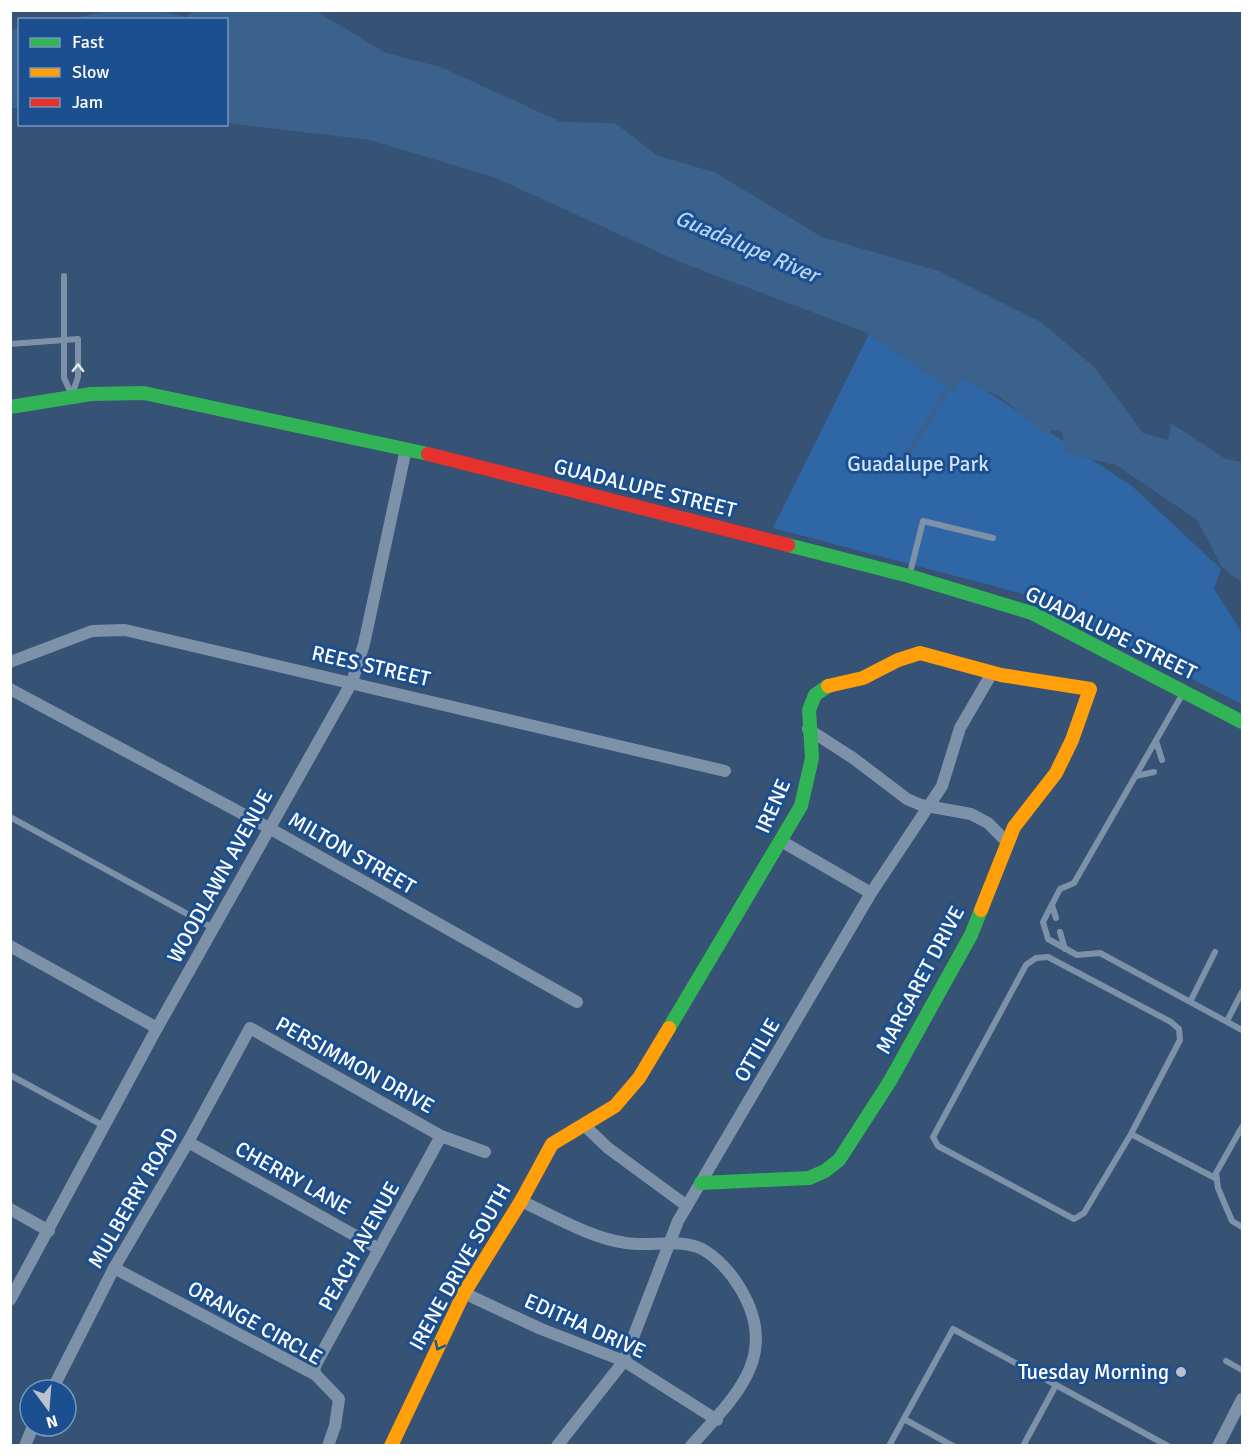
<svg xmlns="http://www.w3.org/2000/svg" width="1253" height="1456" viewBox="0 0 1253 1456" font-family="Signika,sans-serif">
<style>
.green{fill:#2f66a5}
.water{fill:#3b618d}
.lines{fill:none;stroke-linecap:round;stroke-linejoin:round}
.stream{stroke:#3b618d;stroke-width:4.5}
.lane{stroke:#7d92a8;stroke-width:6}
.street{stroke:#7d92a8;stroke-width:12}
.fast{stroke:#30b455;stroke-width:14}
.slow{stroke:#ff9f0a;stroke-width:14}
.jam{stroke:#e5322d;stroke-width:14}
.oneway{stroke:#e5e9ee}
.oneway2{stroke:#1d5989}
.poi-dot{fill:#b9c2ce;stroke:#1b4f8f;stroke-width:2}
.labels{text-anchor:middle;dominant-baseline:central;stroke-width:6;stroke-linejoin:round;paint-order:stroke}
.park-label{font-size:21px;fill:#cfe3fa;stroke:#1b4f8f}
.street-label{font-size:21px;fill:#fff;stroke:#1b4f8f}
.poi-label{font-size:21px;fill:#fff;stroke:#1b4f8f;text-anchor:end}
.water-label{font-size:22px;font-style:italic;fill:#b5d3f5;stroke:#1b4f8f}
</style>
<rect width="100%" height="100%" fill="#365274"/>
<polygon class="green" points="871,330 967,378 1132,486 1221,569 1214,589 1242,633 1242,704 1020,593 773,528"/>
<g class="water">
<polygon points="109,10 160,11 186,17 194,10 316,11 386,53 441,67 561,122 615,123 658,156 714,172 822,237 939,271 1041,322 1094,367 1143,433 1168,440 1171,423 1226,459 1242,462 1242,583 1221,566 1197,520 1116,465 1073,455 1065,448 1062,431 1051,430 1047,435 999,396 959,379 956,392 865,332 680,262 496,178 370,140 227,123 226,20 71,19"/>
<polygon points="19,28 19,108 11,108 11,29"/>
</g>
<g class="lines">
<polyline class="stream" points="900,467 949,387 949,381"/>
<g class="lane">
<polyline points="64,276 64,378 72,395"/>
<polyline points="10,344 78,339 78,377 72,395"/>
<polyline points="910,573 923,521 993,538"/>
<polyline points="1182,695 1074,883 1060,889 1043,922 1048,939 1077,955 1100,953 1242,1030"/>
<polyline points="1156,741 1162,760"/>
<polyline points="1136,776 1154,772"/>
<polyline points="10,817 213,928"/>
<polyline points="1052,905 1056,918"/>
<polyline points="1060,932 1065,949"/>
<polyline points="1191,1000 1215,952"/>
<polyline points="1227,1021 1242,992"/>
<polyline points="10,1075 104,1126"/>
<polyline points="1242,1127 1216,1173 1218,1188 1232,1221 1242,1227"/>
<polyline points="1131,1134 1084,1213 1074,1219 938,1146 933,1137 1026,965 1036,958 1048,957 1171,1022 1179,1029 1180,1040 1131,1134 1217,1179"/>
<polyline points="1226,1361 1242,1370"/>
<polyline points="904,1419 953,1446"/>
<polyline points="889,1446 953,1329 1168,1446"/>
<polyline points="1023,1446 1056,1385"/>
</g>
<g class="street">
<polyline points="10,662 92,631 125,630 725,771"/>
<polyline points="10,689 269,828 577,1002"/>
<polyline points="808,729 853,758 907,799 921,805 971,814 988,823 1008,843"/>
<polyline points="781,841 871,893"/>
<polyline points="10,946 157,1028"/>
<polyline points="585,1126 608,1148 687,1206"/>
<polyline points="188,1142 379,1249"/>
<path d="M 521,1201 C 554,1216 590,1238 626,1243 C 652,1247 678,1238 702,1249 C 717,1257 732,1274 740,1288 C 782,1357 733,1398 691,1446"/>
<polyline points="10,1209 49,1231"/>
<polyline points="114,1268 316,1375 339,1399 335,1426 328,1446"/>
<polyline points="464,1293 541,1329 624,1361 717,1420"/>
<polyline points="10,1300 157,1028 352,682 364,644 406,449"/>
<polyline points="316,1375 314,1370 317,1362 441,1136"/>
<polyline points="52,1390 114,1268 188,1142 250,1028 441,1136 485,1152"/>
<polyline points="25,1446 33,1426"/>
<polyline points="557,1446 624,1361 678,1221 871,893 942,786 960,728 992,673"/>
<polyline points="1218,1446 1242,1399"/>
</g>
<g class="fast">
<polyline points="10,407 91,394 144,393 428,454"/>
<polyline points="788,545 909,576 1032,613 1242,722"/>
<polyline points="669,1028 801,806 812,758 809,710 815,695 828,686"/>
<polyline points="701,1183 809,1178 825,1171 839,1160 890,1081 971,935 981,910"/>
</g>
<g class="slow">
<polyline points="828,686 863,678 898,660 920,653 1001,675 1090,689 1072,740 1056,773 1014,827 981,910"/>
<polyline points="391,1446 464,1293 521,1201 552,1144 615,1106 639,1078 669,1028"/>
</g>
<polyline class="jam" points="428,454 788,545"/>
</g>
<defs><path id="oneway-chevron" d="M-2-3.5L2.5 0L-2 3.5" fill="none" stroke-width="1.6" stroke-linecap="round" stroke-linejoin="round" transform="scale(1.5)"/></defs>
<use class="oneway" href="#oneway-chevron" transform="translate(78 368) rotate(-89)"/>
<use class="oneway2" href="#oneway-chevron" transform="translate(439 1346) rotate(116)"/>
<circle class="poi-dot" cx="1181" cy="1372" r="6"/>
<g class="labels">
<g class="park-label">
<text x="918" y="464">Guadalupe Park</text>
</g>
<g class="street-label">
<text transform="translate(645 488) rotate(14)">GUADALUPE STREET</text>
<text transform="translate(1111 633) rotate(26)">GUADALUPE STREET</text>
<text transform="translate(371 666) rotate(13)">REES STREET</text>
<text transform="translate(773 806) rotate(-66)">IRENE</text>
<text transform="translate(352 853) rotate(30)">MILTON STREET</text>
<text transform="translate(220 876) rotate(-61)">WOODLAWN AVENUE</text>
<text transform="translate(920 980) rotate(-62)">MARGARET DRIVE</text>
<text transform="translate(757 1050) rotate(-60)">OTTILIE</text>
<text transform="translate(355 1065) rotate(29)">PERSIMMON DRIVE</text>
<text transform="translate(293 1178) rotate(29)">CHERRY LANE</text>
<text transform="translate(133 1198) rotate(-60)">MULBERRY ROAD</text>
<text transform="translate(359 1246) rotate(-61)">PEACH AVENUE</text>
<text transform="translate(460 1267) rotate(-61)">IRENE DRIVE SOUTH</text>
<text transform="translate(255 1323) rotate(29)">ORANGE CIRCLE</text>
<text transform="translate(585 1326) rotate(24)">EDITHA DRIVE</text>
</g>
<g class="poi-label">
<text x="1169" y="1372">Tuesday Morning</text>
</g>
<g class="water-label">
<text transform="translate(747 246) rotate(23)">Guadalupe River</text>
</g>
</g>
<rect width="1253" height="1456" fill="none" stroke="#ffffff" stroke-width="24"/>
<rect x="18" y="18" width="210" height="108" fill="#1b4f8f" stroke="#7695bc" stroke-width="1.5"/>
<rect x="30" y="38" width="30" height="9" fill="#30b455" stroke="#7695bc" stroke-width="1.5"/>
<text x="72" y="48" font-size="18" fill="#ffffff">Fast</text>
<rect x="30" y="68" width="30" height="9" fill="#ff9f0a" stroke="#7695bc" stroke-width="1.5"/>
<text x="72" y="78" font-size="18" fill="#ffffff">Slow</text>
<rect x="30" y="98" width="30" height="9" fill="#e5322d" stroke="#7695bc" stroke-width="1.5"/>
<text x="72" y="108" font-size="18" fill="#ffffff">Jam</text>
<g transform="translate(48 1408) rotate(164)"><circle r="28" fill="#1b4f8f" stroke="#7695bc" stroke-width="1.5"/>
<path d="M0-4.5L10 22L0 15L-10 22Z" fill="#b9c2ce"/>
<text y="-9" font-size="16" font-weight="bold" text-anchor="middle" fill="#ffffff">N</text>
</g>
</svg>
